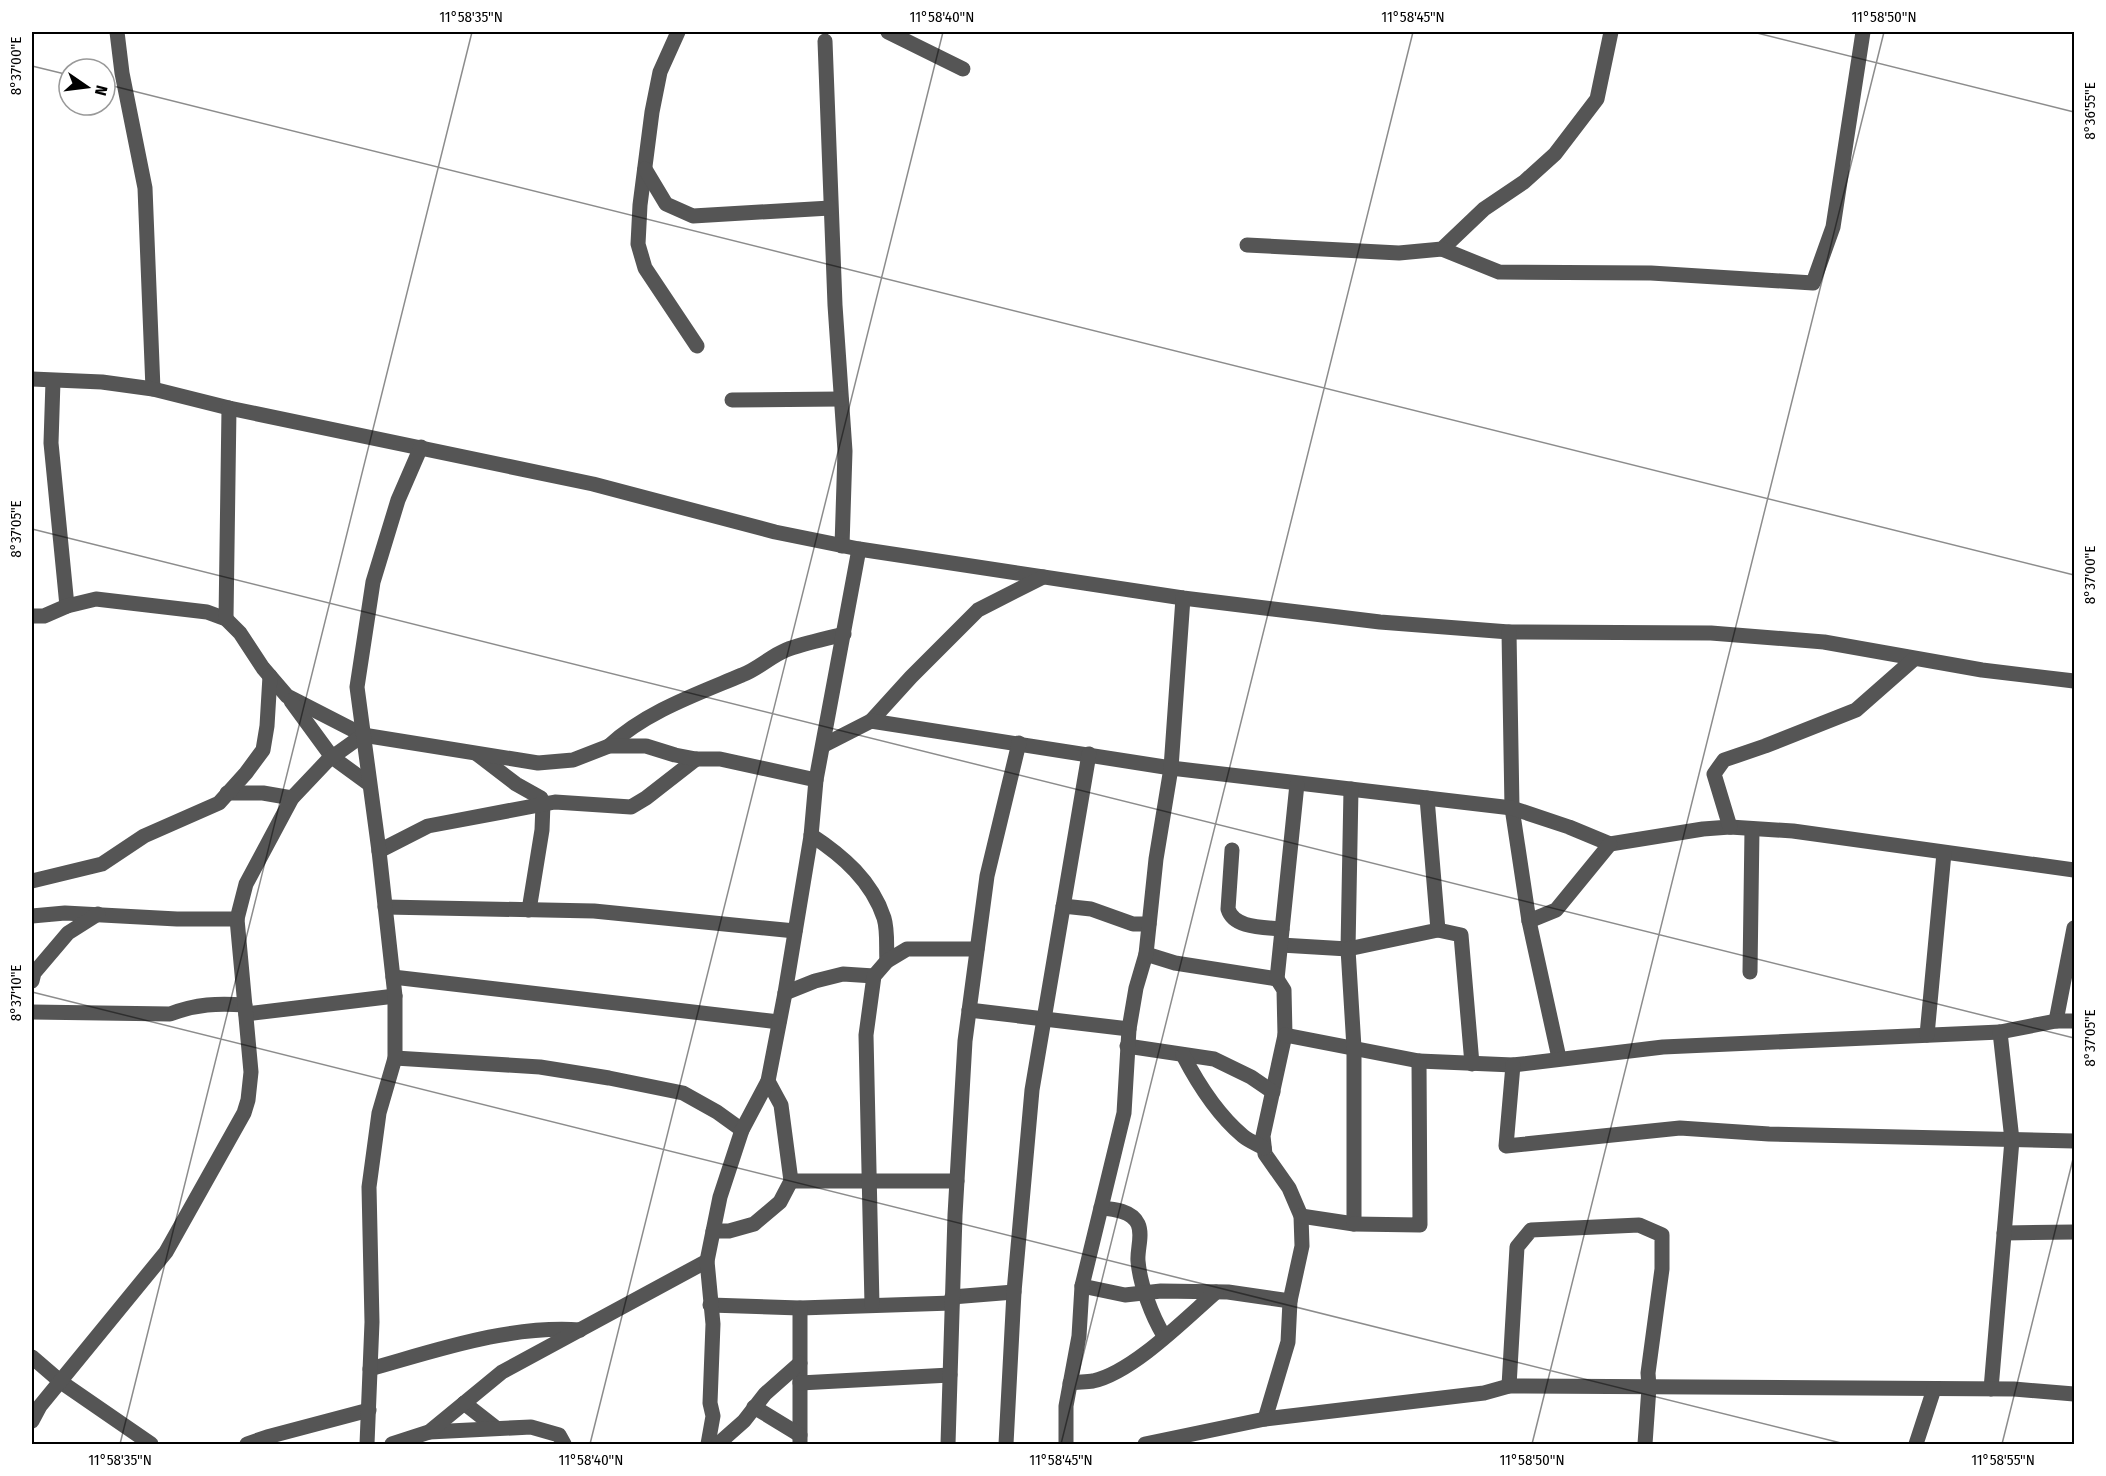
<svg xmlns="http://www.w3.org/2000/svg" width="2106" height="1476" viewBox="0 0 2106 1476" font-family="'Fira Sans Condensed',sans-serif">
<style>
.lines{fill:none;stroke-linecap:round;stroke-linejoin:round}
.minor{stroke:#555;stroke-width:15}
.ticks{fill:none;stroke:#000;stroke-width:1.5;stroke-opacity:0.45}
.neatline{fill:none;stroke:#000;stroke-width:2}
.ticks-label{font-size:15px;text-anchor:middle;fill:#000}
</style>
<rect width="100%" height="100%" fill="#fff"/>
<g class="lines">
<g class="minor">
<polyline points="117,32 122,73 145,188 153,389"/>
<polyline points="678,32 660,72 652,112 640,205 638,244 645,268 697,346"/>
<polyline points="888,32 963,69"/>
<polyline points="825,41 835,305 845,451 842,546"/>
<polyline points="645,169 666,204 693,216 830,208"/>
<polyline points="1247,245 1399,253 1442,249 1484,209 1524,182 1555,154 1597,99 1611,32"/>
<polyline points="1442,249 1499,272 1651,273 1813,283 1833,227 1863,32"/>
<polyline points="32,379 102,382 153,389 229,408 593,484 775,532 859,549 1183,598 1380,622 1509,632 1711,633 1824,642 1982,670 2074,681"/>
<polyline points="53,381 51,443 67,606"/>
<polyline points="732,400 841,399"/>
<polyline points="32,616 44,616 67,606 96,599 207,612 226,619 240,633 263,668 287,696 363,735"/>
<polyline points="226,619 229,408"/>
<polyline points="1509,632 1512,808 1529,921 1559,1058"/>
<polyline points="291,701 332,757 369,784"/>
<polyline points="871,721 911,677 978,610 1043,577"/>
<polyline points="824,745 871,721 1171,768 1512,808 1569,827 1610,844 1703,829 1730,827 1793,831 2074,870"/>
<path d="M 609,746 C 645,712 697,694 742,675 C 758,669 771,656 786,650 C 804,643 825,639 844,634"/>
<polyline points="477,754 516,784 541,798 543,804 542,830 529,910"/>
<polyline points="227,793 263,793 292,798"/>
<polyline points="1730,827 1714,774 1724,760 1765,746 1856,710 1914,659"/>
<path d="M 811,835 C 843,856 872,881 884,918 C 888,931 886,948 887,961"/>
<path d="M 1232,850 L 1228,909 C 1234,929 1265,927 1282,929"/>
<polyline points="379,851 428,826 555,802 631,807 646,798 696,759"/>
<polyline points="32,881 102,864 144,836 219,803 246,773 263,750 267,726 270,676"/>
<polyline points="1063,906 1091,909 1133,924 1149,924"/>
<polyline points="385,907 594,911 795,931"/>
<polyline points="32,916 65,913 177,919 237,919 246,884 292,798 328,760 363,735 538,763 573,760 609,746 646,746 675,755 696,759 720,759 816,780"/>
<polyline points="1529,921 1556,910 1610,844"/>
<polyline points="1438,930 1461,935 1472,1064"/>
<polyline points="1281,945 1348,949 1351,789"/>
<polyline points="1146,954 1175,963 1277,979 1284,990 1285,1035 1263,1136 1265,1154 1289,1188 1301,1216 1302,1246 1290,1301 1288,1342 1265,1419"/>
<polyline points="1750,972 1752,829"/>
<polyline points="393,977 779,1022"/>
<polyline points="1277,979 1297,784"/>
<polyline points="32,981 34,973 68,933 98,914"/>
<polyline points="785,993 815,981 843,974 874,976"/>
<polyline points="969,1010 1129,1029"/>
<path d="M 32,1012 L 170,1014 C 197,1004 217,1003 245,1005"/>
<polyline points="246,1014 395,996"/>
<polyline points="2056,1021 2074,928"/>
<polyline points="1285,1035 1419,1061 1513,1065 1663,1047 2000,1032 2056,1021 2074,1021"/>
<polyline points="1927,1035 1944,853"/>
<polyline points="1127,1046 1214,1059 1251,1077 1273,1092"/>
<path d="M 1183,1055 C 1198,1084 1218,1115 1243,1136 C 1249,1141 1257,1144 1264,1148"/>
<polyline points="395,1058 540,1067 609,1078 683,1093 717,1112 742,1130"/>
<polyline points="1513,1065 1506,1146 1680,1128 1769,1134 2074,1141"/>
<polyline points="791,1181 957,1181"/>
<path d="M 1101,1208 C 1114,1209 1132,1211 1138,1224 C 1143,1235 1137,1250 1138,1261 C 1140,1285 1152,1316 1164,1336"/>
<polyline points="1301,1216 1354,1224 1354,1048 1348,949 1438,930 1427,798"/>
<polyline points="1354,1224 1420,1225 1419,1061"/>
<polyline points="713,1231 729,1231 754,1224 780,1202 791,1181 781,1105 768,1081"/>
<polyline points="2004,1233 2074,1232"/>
<polyline points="1082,1286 1125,1295 1161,1291 1228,1292 1290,1301"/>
<polyline points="952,1297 1014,1292"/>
<polyline points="710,1305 800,1308 952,1303"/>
<polyline points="872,1305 866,1035 874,976 887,961 907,949 977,949"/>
<polyline points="800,1308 800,1444"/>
<polyline points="32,1357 61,1382 151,1444"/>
<path d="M 370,1369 C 438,1350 509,1325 580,1330"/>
<polyline points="800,1383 950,1375"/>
<path d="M 1070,1383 C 1078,1382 1086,1382 1093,1381 C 1133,1372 1185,1319 1216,1292"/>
<polyline points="1509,1386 1517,1247 1531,1230 1639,1225 1662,1235 1662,1269 1648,1373 1649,1387 1645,1444"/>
<polyline points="1991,1389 2012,1140 2000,1032"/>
<polyline points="464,1403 496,1428"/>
<polyline points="754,1407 800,1435"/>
<polyline points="32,1421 40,1406 166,1252 244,1113 248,1100 251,1072 237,919"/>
<polyline points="429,1432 531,1427 559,1435 564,1444"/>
<polyline points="247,1444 267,1437 369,1410"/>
<polyline points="367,1444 372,1322 369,1187 379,1113 395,1058 395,996 379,851 357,687 373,582 398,500 421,447"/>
<polyline points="392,1444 429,1432 502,1372 707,1261"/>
<polyline points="708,1444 713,1416 710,1403 713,1324 707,1261 720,1197 742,1130 768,1081 785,993 811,836 816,780 859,549"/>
<polyline points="718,1444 744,1421 765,1394 800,1363"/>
<polyline points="948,1444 955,1215 965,1041 987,876 1019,743"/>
<polyline points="1006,1444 1014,1292 1032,1090 1089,754"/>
<polyline points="1066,1444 1066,1406 1079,1336 1082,1286 1124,1113 1129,1029 1136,988 1146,954 1156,859 1171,768 1183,598"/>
<polyline points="1145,1444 1265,1419 1484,1393 1509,1386 2014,1389 2074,1394"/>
<polyline points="1916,1444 1934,1389"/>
</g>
</g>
<path class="ticks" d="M 1753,32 L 2074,112M 32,66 L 69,75M 105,84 L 2074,575M 32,529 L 2074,1038M 32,992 L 1845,1444M 120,1444 L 472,32M 590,1444 L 943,32M 1061,1444 L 1413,32M 1532,1444 L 1884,32M 2002,1444 L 2074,1155"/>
<rect width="2106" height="1476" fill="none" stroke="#ffffff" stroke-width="66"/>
<g transform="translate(87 87) rotate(104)"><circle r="28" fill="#ffffff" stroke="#999999" stroke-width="1.5"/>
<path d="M0-4.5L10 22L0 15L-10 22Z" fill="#000000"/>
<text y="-9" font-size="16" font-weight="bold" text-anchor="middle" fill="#000000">N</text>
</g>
<rect x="33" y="33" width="2040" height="1410" class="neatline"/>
<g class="ticks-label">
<text x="471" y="22">11°58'35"N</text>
<text x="942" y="22">11°58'40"N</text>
<text x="1413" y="22">11°58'45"N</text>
<text x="1884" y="22">11°58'50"N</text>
<text transform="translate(16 66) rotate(-90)" y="5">8°37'00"E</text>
<text transform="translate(2090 111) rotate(-90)" y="5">8°36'55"E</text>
<text transform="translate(16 529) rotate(-90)" y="5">8°37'05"E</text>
<text transform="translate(2090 575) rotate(-90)" y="5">8°37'00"E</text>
<text transform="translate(16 993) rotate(-90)" y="5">8°37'10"E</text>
<text transform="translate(2090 1038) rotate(-90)" y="5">8°37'05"E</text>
<text x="120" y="1465">11°58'35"N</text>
<text x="591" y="1465">11°58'40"N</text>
<text x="1061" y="1465">11°58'45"N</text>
<text x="1532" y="1465">11°58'50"N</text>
<text x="2003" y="1465">11°58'55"N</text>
</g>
</svg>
